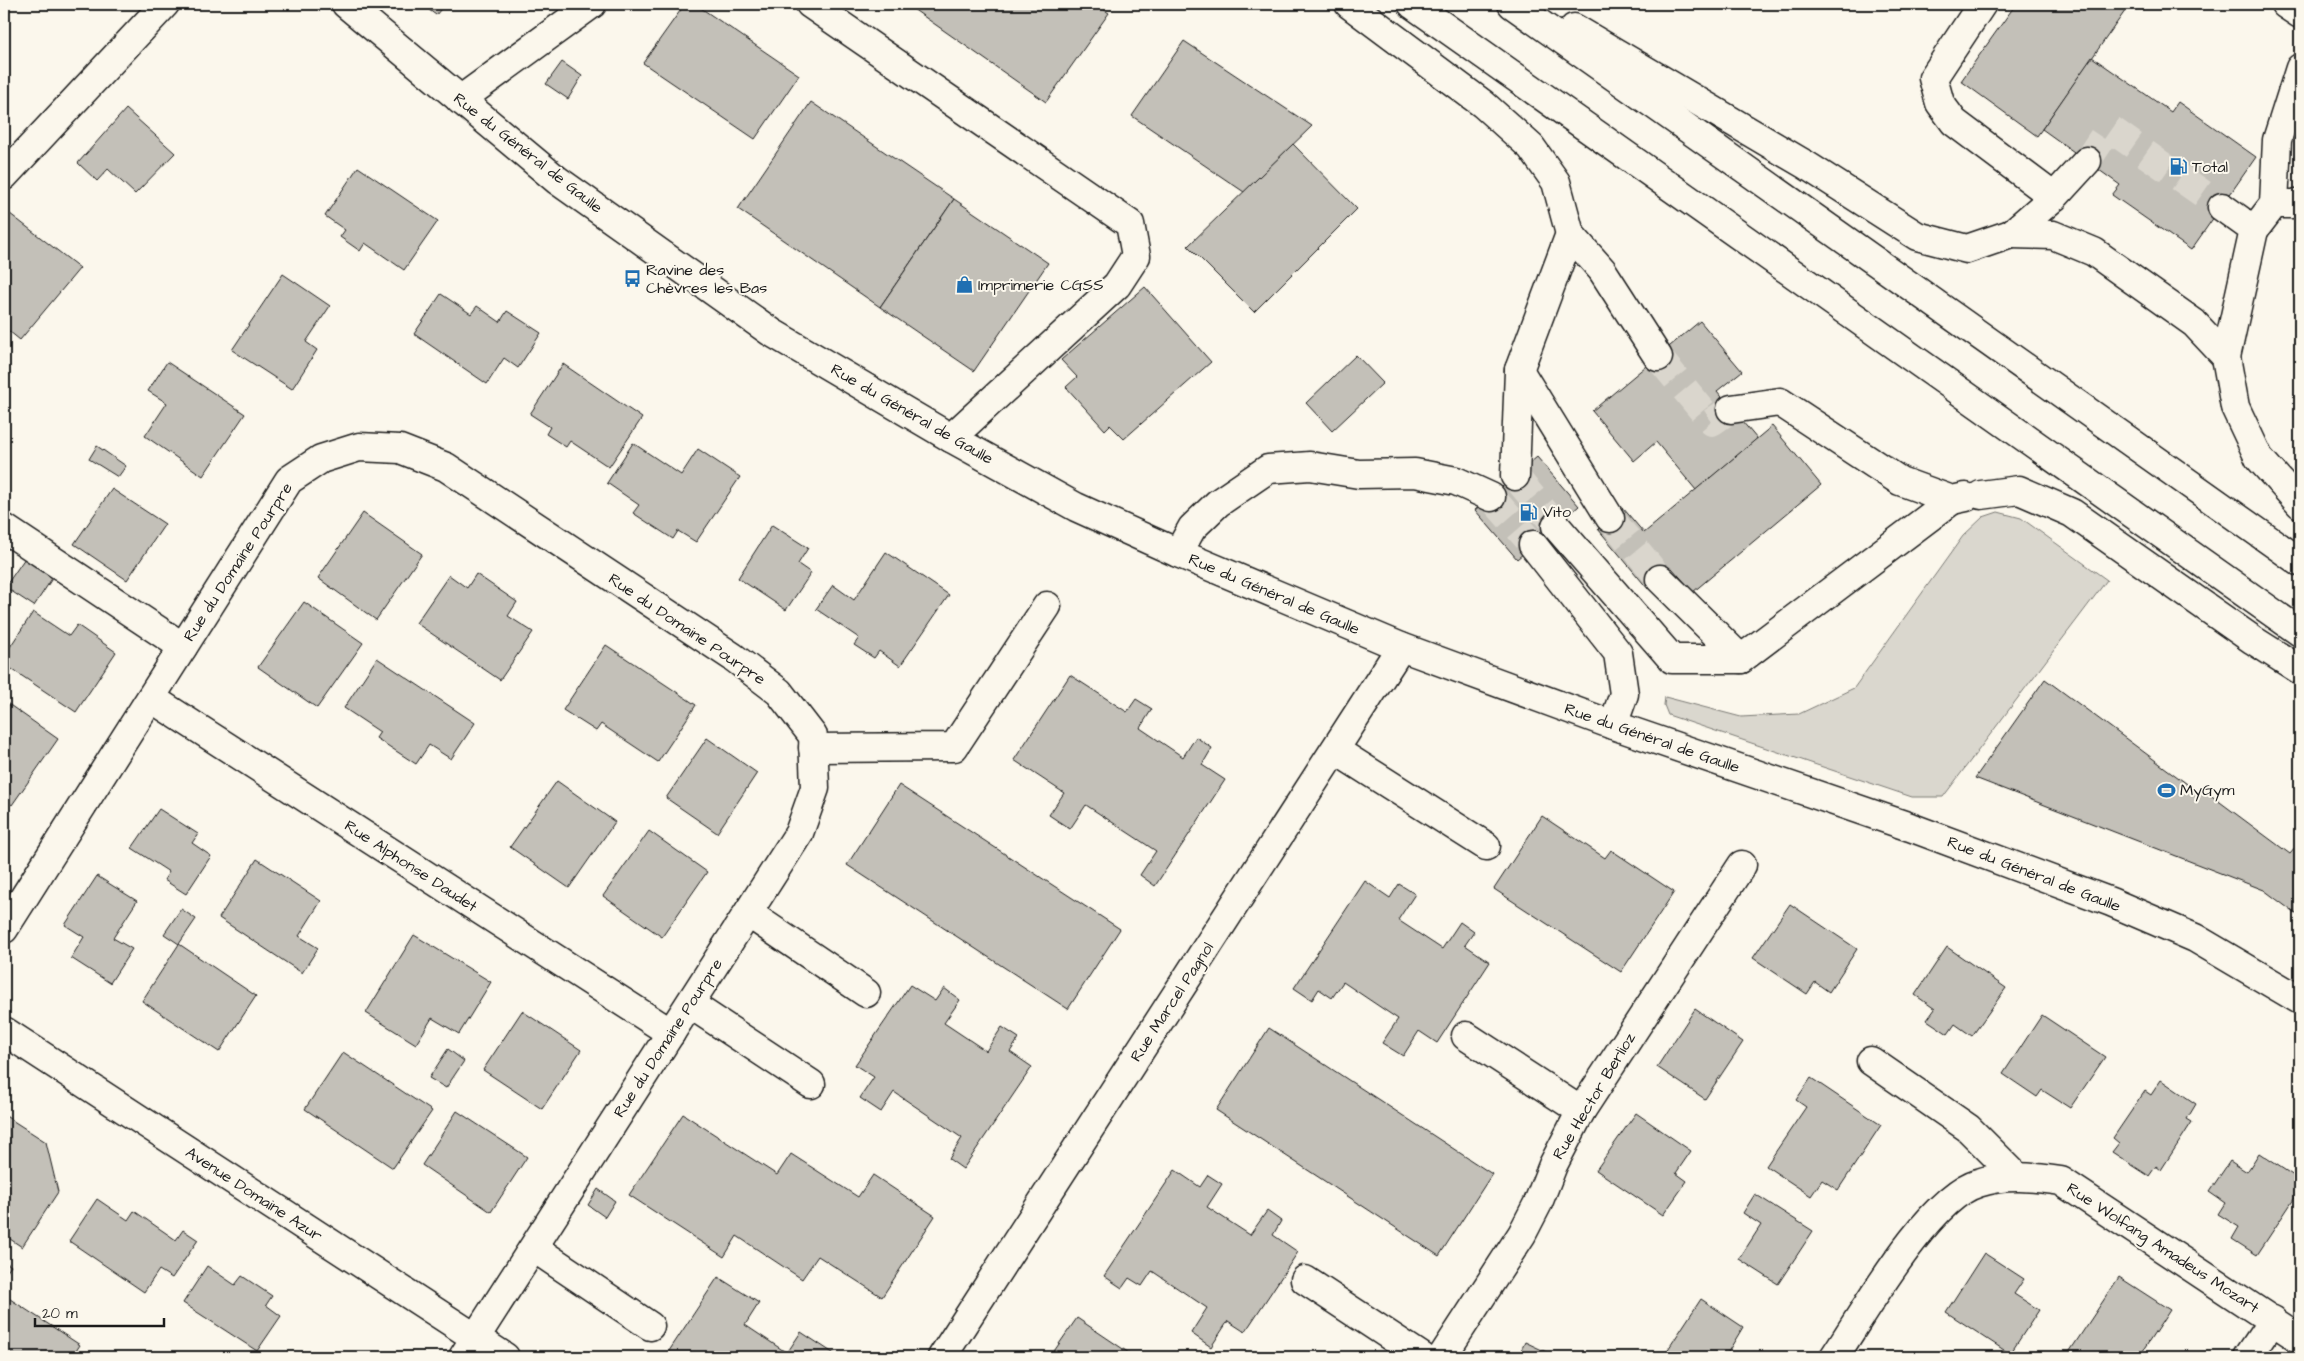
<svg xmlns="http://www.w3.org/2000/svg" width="2304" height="1361" viewBox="0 0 2304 1361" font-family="'Architects Daughter',sans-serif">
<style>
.green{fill:#dad7ce;stroke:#7b7a75}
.building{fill:#c3c0b8;stroke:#1c1c1c}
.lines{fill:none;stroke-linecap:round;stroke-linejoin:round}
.minor-tunnel{stroke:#dad6cd;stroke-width:28;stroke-dasharray:28 14;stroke-linecap:butt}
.minor-casing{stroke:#1c1c1c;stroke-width:31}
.highway-casing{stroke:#1c1c1c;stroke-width:31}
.minor{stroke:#fbf7ec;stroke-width:28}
.highway{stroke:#fbf7ec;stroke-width:28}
.labels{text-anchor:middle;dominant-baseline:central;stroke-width:4;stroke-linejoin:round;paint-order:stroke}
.street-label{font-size:16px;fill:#1c1c1c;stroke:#fbf7ec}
.poi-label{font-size:16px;fill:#1c1c1c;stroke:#fbf7ec;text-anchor:start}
</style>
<rect width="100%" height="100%" fill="#fbf7ec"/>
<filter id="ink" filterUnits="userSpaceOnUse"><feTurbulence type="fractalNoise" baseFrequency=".02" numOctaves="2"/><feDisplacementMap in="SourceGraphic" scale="10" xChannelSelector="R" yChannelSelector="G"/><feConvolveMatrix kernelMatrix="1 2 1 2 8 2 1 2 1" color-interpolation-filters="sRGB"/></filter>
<g filter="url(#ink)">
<polygon class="green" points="1998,512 2021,518 2107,580 1943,797 1912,797 1668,715 1664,705 1665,697 1741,717 1799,714 1854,688 1963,536 1983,517"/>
<g class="building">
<polygon points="421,4 445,4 436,15"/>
<polygon points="685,4 695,4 799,75 755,139 643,63"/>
<polygon points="906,4 1095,4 1109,13 1046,102"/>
<polygon points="2016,4 2130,4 2037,136 1961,81"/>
<polygon points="1184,41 1312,126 1244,192 1132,116"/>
<polygon points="2092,57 2171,112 2178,102 2256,157 2191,250 2112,195 2120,185 2042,129"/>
<polygon points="562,62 582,76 568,99 546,84"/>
<polygon points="811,102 954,199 880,307 738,209"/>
<polygon points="126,109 175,153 135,194 108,169 97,181 78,163"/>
<polygon points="1293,144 1357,209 1254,312 1188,246"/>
<polygon points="358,167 438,221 404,270 365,243 360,251 340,237 345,230 325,216"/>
<polygon points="954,199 1048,263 974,371 880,307"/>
<polygon points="5,210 80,268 20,340 4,327"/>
<polygon points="283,274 330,306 306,342 317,350 292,389 232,350"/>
<polygon points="1145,287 1211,362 1124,439 1110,425 1105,430 1066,387 1077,377 1061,360"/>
<polygon points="441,294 471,314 477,306 500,322 507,311 541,333 518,368 504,358 487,384 414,334"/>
<polygon points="1700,321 1742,371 1717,391 1757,439 1696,490 1656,442 1634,461 1592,411"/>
<polygon points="1356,355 1383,383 1332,431 1306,403"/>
<polygon points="167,362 245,414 203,476 145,436 167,403 148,391"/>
<polygon points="563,364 642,418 609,467 570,441 566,447 546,434 550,427 530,414"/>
<polygon points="1772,426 1821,485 1693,592 1672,568 1648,589 1598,529 1623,508 1644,533"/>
<polygon points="633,443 681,475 698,449 740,477 696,542 678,531 673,539 633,513 639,505 607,483"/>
<polygon points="97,446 126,466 118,477 89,459"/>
<polygon points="1537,457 1579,506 1517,559 1475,510"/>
<polygon points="112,489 165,524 127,580 74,544"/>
<polygon points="363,513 422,554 376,620 318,578"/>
<polygon points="772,525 808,548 798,564 811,573 786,610 738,578"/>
<polygon points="886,552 949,595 900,666 879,651 874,658 854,645 859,638 816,609 833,585 854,600"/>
<polygon points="25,558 53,577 34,606 5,587"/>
<polygon points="476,574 517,602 508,616 533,632 500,680 416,623 449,575 467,588"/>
<polygon points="304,602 363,643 317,708 258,667"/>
<polygon points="33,612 69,636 77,625 116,652 76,712 4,664 4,656"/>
<polygon points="606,645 696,705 658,762 601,724 596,731 563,710"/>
<polygon points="377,658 475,723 451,759 429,745 416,764 376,738 380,732 344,708"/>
<polygon points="1070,675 1127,712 1136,699 1152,709 1140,728 1183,757 1196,737 1212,748 1202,765 1225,780 1155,886 1140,875 1156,851 1086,805 1070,829 1049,815 1064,793 1014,760"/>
<polygon points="2045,679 2198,792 2201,788 2290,854 2296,847 2300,850 2300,917 2264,890 1975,778"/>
<polygon points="4,701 58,739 12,805 4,799"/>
<polygon points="707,738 757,773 717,833 666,798"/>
<polygon points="557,781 615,822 569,888 510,847"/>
<polygon points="899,785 1120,929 1068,1009 847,865"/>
<polygon points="159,809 198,834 192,843 211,856 186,894 164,880 169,872 132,848"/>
<polygon points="1542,816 1605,858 1611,850 1674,892 1621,972 1494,889"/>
<polygon points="649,831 707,872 662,937 603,896"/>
<polygon points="257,859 321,901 299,936 318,948 302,973 219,918"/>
<polygon points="97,876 137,901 113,938 132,949 110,983 71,958 84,937 65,925"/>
<polygon points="1365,881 1390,898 1399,884 1415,894 1398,920 1442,949 1460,922 1474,932 1465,945 1490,962 1437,1043 1419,1031 1403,1056 1382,1043 1398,1019 1343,982 1332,998 1319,989 1312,1000 1294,988"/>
<polygon points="1790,904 1857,949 1829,992 1815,982 1807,994 1753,958"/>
<polygon points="181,909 196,919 179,944 164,934"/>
<polygon points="414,935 491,982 459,1034 432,1018 416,1044 366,1013"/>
<polygon points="179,944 256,996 219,1052 142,1001"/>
<polygon points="1947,947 2006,988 1972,1036 1955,1024 1948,1034 1927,1020 1935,1009 1915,995"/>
<polygon points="910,985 935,1001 944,988 960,1000 944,1023 986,1051 1002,1027 1019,1038 1010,1052 1032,1067 963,1169 949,1159 962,1138 894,1092 881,1112 860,1098 874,1077 855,1065"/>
<polygon points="1695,1009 1743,1042 1705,1099 1657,1067"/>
<polygon points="522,1011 581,1050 542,1109 483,1070"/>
<polygon points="2042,1015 2105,1057 2070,1108 2042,1090 2037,1097 2003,1074"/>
<polygon points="1269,1028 1492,1174 1439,1256 1216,1110"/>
<polygon points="448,1049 464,1061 446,1088 429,1078"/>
<polygon points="343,1052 432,1111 393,1168 305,1109"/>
<polygon points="1811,1078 1881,1125 1838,1190 1822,1180 1811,1196 1766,1166 1806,1107 1796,1100"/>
<polygon points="2161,1080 2196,1104 2187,1119 2192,1122 2161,1170 2156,1166 2149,1176 2112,1152 2119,1143 2113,1138 2145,1091 2151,1095"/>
<polygon points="457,1111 527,1157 491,1212 422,1165"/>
<polygon points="1636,1113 1691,1151 1676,1173 1687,1181 1663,1215 1596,1170"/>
<polygon points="683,1114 777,1175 791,1154 858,1197 873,1175 935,1216 882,1297 818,1256 802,1279 737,1236 724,1257 629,1195"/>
<polygon points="4,1115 46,1142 58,1192 22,1247 4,1235"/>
<polygon points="2259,1153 2300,1180 2300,1190 2257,1255 2232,1239 2239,1227 2218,1214 2225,1203 2209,1192 2230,1161 2247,1172"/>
<polygon points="1175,1170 1200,1187 1208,1175 1222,1184 1207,1207 1250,1235 1267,1211 1281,1221 1273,1235 1298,1252 1245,1332 1228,1321 1211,1347 1191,1333 1207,1308 1152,1271 1142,1286 1129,1278 1122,1288 1104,1276"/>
<polygon points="598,1189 615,1201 605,1217 588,1205"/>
<polygon points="1755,1194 1813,1231 1778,1284 1739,1259 1761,1225 1743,1213"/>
<polygon points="97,1199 128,1220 134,1211 176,1240 183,1230 198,1240 172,1278 159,1270 144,1292 69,1241"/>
<polygon points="1984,1253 2024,1279 2014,1294 2039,1310 2010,1354 1946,1312"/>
<polygon points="4,1261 11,1266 4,1276"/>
<polygon points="207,1266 235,1285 242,1276 272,1296 266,1305 281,1316 257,1351 183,1303"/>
<polygon points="718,1277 759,1303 745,1325 787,1353 801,1332 839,1357 665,1357"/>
<polygon points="2119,1277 2170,1310 2139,1357 2066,1357"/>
<polygon points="7,1297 80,1345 72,1357 4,1357 4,1303"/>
<polygon points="1701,1299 1743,1327 1725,1357 1663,1357"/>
<polygon points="1077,1318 1135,1357 1050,1357"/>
<polygon points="1525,1342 1557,1357 1518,1357"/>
</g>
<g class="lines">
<g class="minor-tunnel">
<polyline points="2087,161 2109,128 2222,207"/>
<polyline points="1658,357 1712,422 1731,409"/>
<polyline points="1515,476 1556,526"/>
<polyline points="1491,497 1533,545"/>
<polyline points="1610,518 1660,579"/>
</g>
<defs>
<g id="minor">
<polyline points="346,4 557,180 771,332 951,438 1076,507 1178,553 1401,647 1613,725 1910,827 2111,902 2195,938 2300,1000"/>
<polyline points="810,4 1130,224 1136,256 1117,285 951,438"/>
<polyline points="1982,4 1933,78 1940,103 1954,122 2054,197"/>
<polyline points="2285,4 2300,14"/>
<polyline points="460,100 592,4"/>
<polyline points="4,176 165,4"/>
<polyline points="2274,204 2300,204"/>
<polyline points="2222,207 2254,230 2226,357"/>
<polyline points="2254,230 2274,204 2277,140 2300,68"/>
<polyline points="2011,234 2053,235 2094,252 2194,323 2226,357"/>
<polyline points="2011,234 2054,197 2087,161"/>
<polyline points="1519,370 1610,518"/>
<polyline points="1731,409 1780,402 1900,481 1952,500 1966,497"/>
<polyline points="1515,476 1519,370 1570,234 1602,270 1658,357"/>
<polyline points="1556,526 1672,659 1741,659 1952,500"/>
<polyline points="4,528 183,647"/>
<polyline points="1533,545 1618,653 1624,694 1613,725"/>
<polyline points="1178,553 1192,528 1218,503 1268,469 1310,466 1359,474 1415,473 1456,481 1491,497"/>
<polyline points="1660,579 1741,659"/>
<polyline points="151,698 671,1033"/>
<polyline points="813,748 954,747 1047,606"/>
<polyline points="1335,750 1486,846"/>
<polyline points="748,913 866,993"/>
<polyline points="4,929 289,480 321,459 359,447 400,449 446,467 733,657 779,692 813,736 815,788 799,833 463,1357"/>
<polyline points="690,1004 811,1084"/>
<polyline points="4,1031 505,1357"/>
<polyline points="1466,1036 1581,1111"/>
<polyline points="1871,1061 1968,1128 2016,1176"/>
<polyline points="534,1248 650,1326"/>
<polyline points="1305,1280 1422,1357"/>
<polyline points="942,1357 1401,647"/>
<polyline points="1442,1357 1522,1234 1538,1203 1553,1165 1581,1111 1742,865"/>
<path d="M 1834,1357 C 1863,1314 1929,1197 1978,1183 C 2006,1174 2032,1177 2061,1181 L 2300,1339"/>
<polyline points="2248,1357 2273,1320"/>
</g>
<g id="highway">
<polyline points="1349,4 1483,104 1531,147 1556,182 1570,234"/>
<polyline points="1412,4 2300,632"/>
<polyline points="1512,4 2300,562"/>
<polyline points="1574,28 1806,165 1917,236 1967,249 2011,234"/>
<polyline points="2226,357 2235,407 2259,458 2300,504"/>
<polyline points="1981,495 2019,490 2072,513 2253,640 2300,670"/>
</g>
</defs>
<use href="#minor" class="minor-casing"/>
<use href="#highway" class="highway-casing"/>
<use href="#minor" class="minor"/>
<use href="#highway" class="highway"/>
</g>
</g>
<defs>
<symbol id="fuel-bare" viewBox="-9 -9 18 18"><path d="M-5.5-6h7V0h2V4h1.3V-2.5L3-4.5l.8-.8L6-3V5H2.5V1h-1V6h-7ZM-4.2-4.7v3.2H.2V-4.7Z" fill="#1f6fb2" stroke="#fbf7ec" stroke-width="2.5" paint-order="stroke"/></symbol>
<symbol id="bus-bare" viewBox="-9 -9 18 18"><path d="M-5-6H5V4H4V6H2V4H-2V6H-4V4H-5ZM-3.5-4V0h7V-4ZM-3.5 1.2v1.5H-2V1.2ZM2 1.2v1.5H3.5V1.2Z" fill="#1f6fb2" stroke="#fbf7ec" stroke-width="2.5" paint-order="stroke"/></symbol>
<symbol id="shop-bare" viewBox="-9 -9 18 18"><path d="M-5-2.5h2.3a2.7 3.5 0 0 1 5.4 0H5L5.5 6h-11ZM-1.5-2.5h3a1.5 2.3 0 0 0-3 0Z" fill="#1f6fb2" stroke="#fbf7ec" stroke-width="2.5" paint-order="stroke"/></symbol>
<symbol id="stadium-bare" viewBox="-9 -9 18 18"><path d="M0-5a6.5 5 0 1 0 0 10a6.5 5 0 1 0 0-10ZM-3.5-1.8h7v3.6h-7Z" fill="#1f6fb2" stroke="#fbf7ec" stroke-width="2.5" paint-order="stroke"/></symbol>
</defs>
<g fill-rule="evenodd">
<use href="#fuel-bare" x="2166" y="154" width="25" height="25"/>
<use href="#bus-bare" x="620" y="266" width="25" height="25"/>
<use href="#shop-bare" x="952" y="272" width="25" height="25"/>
<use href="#fuel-bare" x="1516" y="500" width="25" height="25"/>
<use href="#stadium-bare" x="2154" y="778" width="25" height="25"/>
</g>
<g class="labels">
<g class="street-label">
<text transform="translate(528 153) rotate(38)">Rue du Général de Gaulle</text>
<text transform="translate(912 414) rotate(30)">Rue du Général de Gaulle</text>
<text transform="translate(238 562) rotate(-57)">Rue du Domaine Pourpre</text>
<text transform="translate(1274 594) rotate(23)">Rue du Général de Gaulle</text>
<text transform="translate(687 629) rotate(34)">Rue du Domaine Pourpre</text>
<text transform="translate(1652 738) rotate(19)">Rue du Général de Gaulle</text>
<text transform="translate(411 866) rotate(33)">Rue Alphonse Daudet</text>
<text transform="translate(2034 874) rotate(21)">Rue du Général de Gaulle</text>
<text transform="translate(1172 1002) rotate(-57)">Rue Marcel Pagnol</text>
<text transform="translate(668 1038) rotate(-57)">Rue du Domaine Pourpre</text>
<text transform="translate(1594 1096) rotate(-59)">Rue Hector Berlioz</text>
<text transform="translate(254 1194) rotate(33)">Avenue Domaine Azur</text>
<text transform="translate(2163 1248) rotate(33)">Rue Wolfang Amadeus Mozart</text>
</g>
<g class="poi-label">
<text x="2192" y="167">Total</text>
<text x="646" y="270">Ravine des<tspan x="646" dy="18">Chèvres les Bas</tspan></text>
<text x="978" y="285">Imprimerie CGSS</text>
<text x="1543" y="512">Vito</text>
<text x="2180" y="790">MyGym</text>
</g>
</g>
<rect width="2304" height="1361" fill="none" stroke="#fbf7ec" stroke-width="20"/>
<rect x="10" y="10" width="2284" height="1341" fill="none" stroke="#1c1c1c" stroke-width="2" filter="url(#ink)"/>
<path d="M35 1318v8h129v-8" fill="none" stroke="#1c1c1c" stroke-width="2.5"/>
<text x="42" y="1318" font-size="15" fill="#1c1c1c" stroke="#fbf7ec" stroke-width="4" paint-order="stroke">20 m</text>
</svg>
